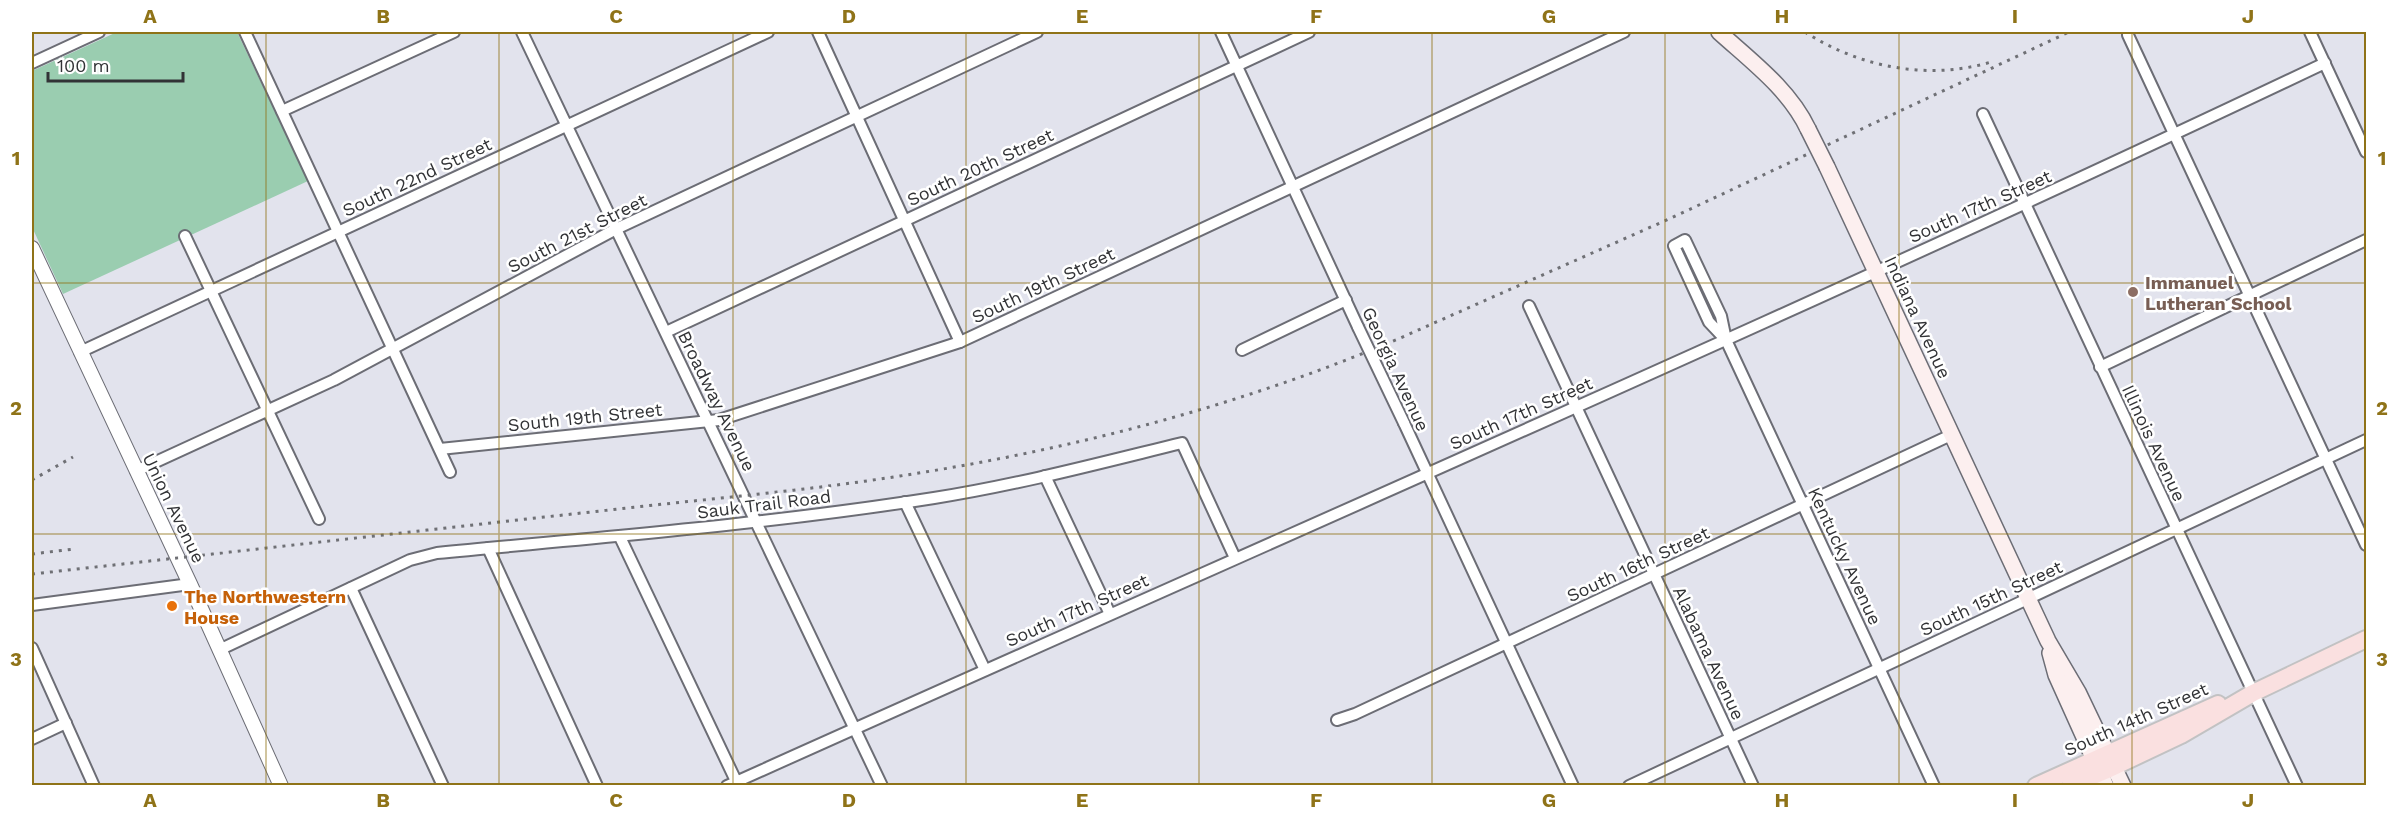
<svg xmlns="http://www.w3.org/2000/svg" width="2398" height="817" viewBox="0 0 2398 817" font-family="'Work Sans',sans-serif">
<style>
.green{fill:#9acdb0}
.lines{fill:none;stroke-linecap:round;stroke-linejoin:round}
.minor-casing{stroke:#6c6d75;stroke-width:14}
.tertiary-casing{stroke:#6c6d75;stroke-width:16}
.secondary-casing{stroke:#6c6d75;stroke-width:18}
.primary-casing{stroke:#c2c2c3;stroke-width:20}
.minor{stroke:#fff;stroke-width:10}
.tertiary{stroke:#fff;stroke-width:14}
.secondary{stroke:#fcefef;stroke-width:15}
.primary{stroke:#fae0e0;stroke-width:16}
.rail{stroke:#6f7075;stroke-width:3;stroke-dasharray:3 6;stroke-linecap:butt}
.minor-bridge-casing{stroke:#6c6d75;stroke-width:14;stroke-linecap:butt}
.secondary-bridge-casing{stroke:#6c6d75;stroke-width:18;stroke-linecap:butt}
.minor-bridge{stroke:#fff;stroke-width:10}
.secondary-bridge{stroke:#fcefef;stroke-width:15}
.grid{fill:none;stroke:#8f7318;stroke-width:1.5;stroke-opacity:0.55}
.education-dot{fill:#8d6e63;stroke:#fff;stroke-width:2}
.food-dot{fill:#e8710a;stroke:#fff;stroke-width:2}
.labels{text-anchor:middle;dominant-baseline:central;stroke-width:5;stroke-linejoin:round;paint-order:stroke}
.street-label{font-size:18px;fill:#323336;stroke:#fff}
.education-label{font-size:18px;font-weight:bold;fill:#785e54;stroke:#fff;text-anchor:start}
.food-label{font-size:18px;font-weight:bold;fill:#c56008;stroke:#fff;text-anchor:start}
.neatline{fill:none;stroke:#8f7318;stroke-width:2}
.grid-label{font-size:20px;text-anchor:middle;font-weight:bold;fill:#8f7318}
</style>
<rect width="100%" height="100%" fill="#e2e3ed"/>
<polygon class="green" points="117,32 237,32 308,181 63,294 32,227 32,71"/>
<g class="lines">
<defs>
<g id="minor">
<polyline points="245,32 450,472"/>
<polyline points="522,32 882,786"/>
<polyline points="818,32 960,342"/>
<polyline points="1221,32 1358,327"/>
<polyline points="2310,32 2366,152"/>
<polyline points="2128,35 2366,545"/>
<polyline points="32,63 99,32"/>
<polyline points="282,111 454,32"/>
<polyline points="1983,114 2297,786"/>
<polyline points="185,236 319,519"/>
<polyline points="1529,306 1753,786"/>
<polyline points="666,332 1309,32"/>
<polyline points="1726,340 1709,322 1674,246 1685,240 1721,316 1726,340 1934,786"/>
<polyline points="1242,350 1346,300"/>
<polyline points="80,352 768,32"/>
<polyline points="2100,367 2366,240"/>
<polyline points="1404,423 1573,786"/>
<polyline points="440,449 719,420 960,342 1624,32"/>
<polyline points="136,471 334,380 616,229 1037,32"/>
<polyline points="1045,476 1110,614"/>
<polyline points="905,502 985,670"/>
<polyline points="620,537 736,781"/>
<polyline points="488,548 597,786"/>
<polyline points="351,588 443,786"/>
<polyline points="32,605 190,584"/>
<polyline points="32,648 94,786"/>
<path d="M 219,650 L 410,560 L 437,553 C 603,537 769,524 934,498 C 1017,485 1100,463 1182,443 L 1235,558"/>
<polyline points="1337,720 1355,714 1951,435"/>
<polyline points="32,739 66,723"/>
<path d="M 727,786 C 1260,546 1797,314 2325,63"/>
<polyline points="1629,786 2366,440"/>
</g>
<polyline id="tertiary" points="32,248 190,584 281,786"/>
<g id="secondary">
<path d="M 1719,32 C 1751,61 1789,89 1808,129"/>
<polyline points="1827,167 2048,641 2078,692 2123,786"/>
<polyline points="2050,653 2056,675 2106,786"/>
</g>
<g id="primary">
<polyline points="2036,786 2218,704"/>
<polyline points="2070,786 2105,771 2181,735 2253,693 2366,639"/>
</g>
</defs>
<use href="#minor" class="minor-casing"/>
<use href="#tertiary" class="tertiary-casing"/>
<use href="#secondary" class="secondary-casing"/>
<use href="#primary" class="primary-casing"/>
<use href="#minor" class="minor"/>
<use href="#tertiary" class="tertiary"/>
<use href="#secondary" class="secondary"/>
<use href="#primary" class="primary"/>
<g class="rail">
<path d="M 1805,32 C 1859,67 1928,81 1991,62"/>
<polyline points="32,480 73,457"/>
<polyline points="32,554 74,549"/>
<path d="M 32,574 C 224,553 416,531 609,510 C 706,499 804,491 900,476 C 1070,450 1240,406 1398,339 L 1669,219 L 2069,32"/>
</g>
<defs>
<polyline id="minor-bridge" points="1358,327 1404,423"/>
<polyline id="secondary-bridge" points="1808,129 1827,167"/>
</defs>
<use href="#minor-bridge" class="minor-bridge-casing"/>
<use href="#secondary-bridge" class="secondary-bridge-casing"/>
<use href="#minor-bridge" class="minor-bridge"/>
<use href="#secondary-bridge" class="secondary-bridge"/>
</g>
<path class="grid" d="M 266,32 L 266,786M 499,32 L 499,786M 733,32 L 733,786M 966,32 L 966,786M 1199,32 L 1199,786M 1432,32 L 1432,786M 1665,32 L 1665,786M 1899,32 L 1899,786M 2132,32 L 2132,786M 32,283 L 2366,283M 32,534 L 2366,534"/>
<circle class="education-dot" cx="2133" cy="292" r="6"/>
<circle class="food-dot" cx="172" cy="606" r="6"/>
<g class="labels">
<g class="street-label">
<text transform="translate(980 167) rotate(-25)">South 20th Street</text>
<text transform="translate(417 177) rotate(-25)">South 22nd Street</text>
<text transform="translate(1980 206) rotate(-24)">South 17th Street</text>
<text transform="translate(577 233) rotate(-27)">South 21st Street</text>
<text transform="translate(1043 285) rotate(-25)">South 19th Street</text>
<text transform="translate(1918 317) rotate(65)">Indiana Avenue</text>
<text transform="translate(1396 369) rotate(65)">Georgia Avenue</text>
<text transform="translate(717 401) rotate(64)">Broadway Avenue</text>
<text transform="translate(1521 413) rotate(-24)">South 17th Street</text>
<text transform="translate(585 417) rotate(-6)">South 19th Street</text>
<text transform="translate(2154 443) rotate(65)">Illinois Avenue</text>
<text transform="translate(764 504) rotate(-7)">Sauk Trail Road</text>
<text transform="translate(174 508) rotate(64)">Union Avenue</text>
<text transform="translate(1845 556) rotate(65)">Kentucky Avenue</text>
<text transform="translate(1638 564) rotate(-25)">South 16th Street</text>
<text transform="translate(1991 598) rotate(-25)">South 15th Street</text>
<text transform="translate(1077 610) rotate(-24)">South 17th Street</text>
<text transform="translate(1709 653) rotate(65)">Alabama Avenue</text>
<text transform="translate(2136 719) rotate(-24)">South 14th Street</text>
</g>
<g class="education-label">
<text x="2145" y="282">Immanuel<tspan x="2145" dy="21">Lutheran School</tspan></text>
</g>
<g class="food-label">
<text x="184" y="596">The Northwestern<tspan x="184" dy="21">House</tspan></text>
</g>
</g>
<rect width="2398" height="817" fill="none" stroke="#ffffff" stroke-width="66"/>
<path d="M48 72v9h135v-9" fill="none" stroke="#323336" stroke-width="3"/>
<text x="57" y="72" font-size="18" fill="#323336" stroke="#ffffff" stroke-width="4.5" paint-order="stroke">100 m</text>
<rect x="33" y="33" width="2332" height="751" class="neatline"/>
<g class="grid-label">
<text x="150" y="23">A</text>
<text x="383" y="23">B</text>
<text x="616" y="23">C</text>
<text x="849" y="23">D</text>
<text x="1082" y="23">E</text>
<text x="1316" y="23">F</text>
<text x="1549" y="23">G</text>
<text x="1782" y="23">H</text>
<text x="2015" y="23">I</text>
<text x="2248" y="23">J</text>
<text x="16" y="165">1</text>
<text x="2382" y="165">1</text>
<text x="16" y="415">2</text>
<text x="2382" y="415">2</text>
<text x="16" y="666">3</text>
<text x="2382" y="666">3</text>
<text x="150" y="807">A</text>
<text x="383" y="807">B</text>
<text x="616" y="807">C</text>
<text x="849" y="807">D</text>
<text x="1082" y="807">E</text>
<text x="1316" y="807">F</text>
<text x="1549" y="807">G</text>
<text x="1782" y="807">H</text>
<text x="2015" y="807">I</text>
<text x="2248" y="807">J</text>
</g>
</svg>
